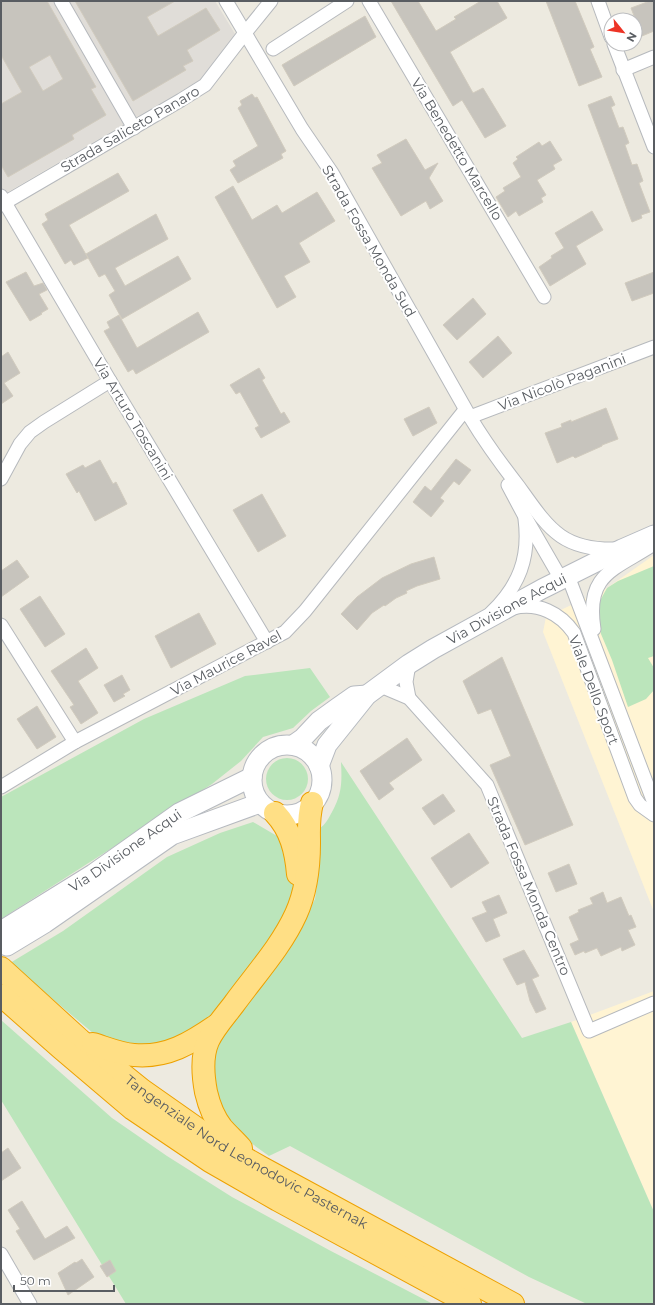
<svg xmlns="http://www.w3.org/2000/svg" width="655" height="1305" viewBox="0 0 655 1305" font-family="Montserrat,sans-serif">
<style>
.commercial{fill:#fff4d3}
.industrial{fill:#e0ddd8}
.green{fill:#bbe5bb}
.building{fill:#c7c4bd;stroke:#d1cbbe;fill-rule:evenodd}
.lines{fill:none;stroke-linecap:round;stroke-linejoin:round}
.street-casing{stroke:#b6b9bd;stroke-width:15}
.secondary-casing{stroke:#b6bac0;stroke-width:21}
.highway-casing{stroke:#eda100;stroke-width:24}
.street{stroke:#fff;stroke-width:13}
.secondary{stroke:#fff;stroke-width:19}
.highway{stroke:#ffdf85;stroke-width:22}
.labels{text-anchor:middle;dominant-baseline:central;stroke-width:4;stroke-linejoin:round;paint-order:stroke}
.street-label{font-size:14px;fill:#595d62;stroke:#fff}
</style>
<rect width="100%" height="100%" fill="#edeae0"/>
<g class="commercial">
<polygon points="654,555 654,912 543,632 546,617 607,588"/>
<polygon points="654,991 654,1212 571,1022"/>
</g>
<polygon class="industrial" points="1,1 215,1 235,34 200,80 1,196"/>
<g class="green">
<polygon points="654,566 654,656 648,658 654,668 654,690 646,699 628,707 612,660 601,634 597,606 607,588 618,581"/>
<polygon points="310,668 330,697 311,711 293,728 263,737 241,761 212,784 1,919 1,797 144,719 245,676"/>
<circle cx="287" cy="779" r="21"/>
<path d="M 341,762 L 522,1038 L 571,1022 L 654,1212 L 654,1304 L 587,1304 L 529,1277 L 290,1146 L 269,1156 L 229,1127 L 210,1078 L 214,1052 L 224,1034 L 296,937 L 315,899 L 319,870 L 319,829 C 326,824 328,819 332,812 C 342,794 342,782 341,762 Z"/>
<polygon points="253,822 277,836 285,835 294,885 288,917 201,1030 151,1050 100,1039 10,963 63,931 167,857 220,833"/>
<polygon points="1,1020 112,1118 167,1156 232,1197 329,1250 433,1304 126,1304 1,1100"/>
</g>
<g class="building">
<path d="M 1,1 L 47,1 L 96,87 L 91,89 L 106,115 L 72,135 L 74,139 L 8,177 L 1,165 L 1,104 L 22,92 L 1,55 ZM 50,55 L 63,79 L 43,91 L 29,67 Z"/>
<polygon points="75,1 175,1 147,17 158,36 206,8 220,30 187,50 193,61 183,66 186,70 133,101"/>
<polygon points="391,1 418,1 436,31 456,19 454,17 481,1 497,1 507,18 450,52 473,93 483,88 506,126 485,138 462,100 453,106"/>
<polygon points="546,1 575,1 594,47 590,49 602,77 579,86"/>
<polygon points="650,1 654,1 654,31 642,36 631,8"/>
<polygon points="365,16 376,37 294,86 282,65"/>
<polygon points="252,94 255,98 257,97 286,151 281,154 283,158 238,183 230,170 236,166 233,161 258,146 238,108 242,105 240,101"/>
<polygon points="611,96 615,105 611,107 619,128 623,127 629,143 625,145 632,165 637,164 643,181 639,183 650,212 641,215 642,218 632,222 588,105"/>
<polygon points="406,139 425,170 438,163 429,178 443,201 430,209 426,201 401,216 372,168 382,163 377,155"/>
<polygon points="550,141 562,160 553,165 555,169 537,180 546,195 541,198 543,202 519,216 516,211 508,217 496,197 505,191 503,188 521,177 513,163 518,159 516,157 539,142 542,146"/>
<polygon points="118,173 129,191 69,225 88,258 74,265 71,260 65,264 42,224 48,220 45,214"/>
<polygon points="233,186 252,220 277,205 282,213 317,192 335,221 299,243 310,262 284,276 296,297 277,308 215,197"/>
<polygon points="592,211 603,230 576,246 586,264 550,286 539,267 552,258 551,256 564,248 555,233"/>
<polygon points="156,214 168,239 115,268 125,286 178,256 191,279 122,319 109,295 115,291 105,274 99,277 86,254"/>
<polygon points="26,272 34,286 43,283 47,290 39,294 48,309 41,313 42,314 30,321 6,282"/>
<polygon points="654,272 654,293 632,301 625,283"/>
<polygon points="473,298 486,314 457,340 443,325"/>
<polygon points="198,312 209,332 136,374 133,369 128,372 104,331 110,328 107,322 119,315 137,348"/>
<polygon points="498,336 512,353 483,378 469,362"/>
<polygon points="8,352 20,373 4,383 13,396 1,404 1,357"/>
<polygon points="259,368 265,378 262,380 281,414 284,412 290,422 261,438 255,428 259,426 240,392 236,394 230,385"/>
<polygon points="429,407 437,423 413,436 404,419"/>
<polygon points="606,408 618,439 602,445 602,446 575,458 573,456 557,463 545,433 562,427 561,424 571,420 571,422"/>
<polygon points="456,459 471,470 459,485 454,481 440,498 444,501 431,517 413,502 425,486 431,491"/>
<polygon points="100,460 113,484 116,482 127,504 95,521 79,491 77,493 66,474 83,465 85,468"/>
<polygon points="262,494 286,536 258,552 233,510"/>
<polygon points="434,557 440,579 417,586 406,591 407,593 396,598 385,606 384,605 372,613 357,630 341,614 357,597 382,578 411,564"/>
<polygon points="17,560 29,577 1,597 1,571"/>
<polygon points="40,596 65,634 45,647 20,609"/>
<polygon points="199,613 216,644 171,668 155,636"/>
<polygon points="86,648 98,668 78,681 98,713 81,724 70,707 74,705 51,671"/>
<polygon points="502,657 573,825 525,845 490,765 511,756 491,709 478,714 463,681"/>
<polygon points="122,675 130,690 123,694 125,696 114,702 104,685"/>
<polygon points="37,706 56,737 37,749 17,719"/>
<polygon points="407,738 422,760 389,783 394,789 379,800 360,771"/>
<polygon points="443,794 455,811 434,825 422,808"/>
<polygon points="469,833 489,863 451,888 431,858"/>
<polygon points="569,864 577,884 556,892 548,873"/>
<polygon points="603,892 607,903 621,897 629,916 631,915 636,927 628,930 635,945 622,951 621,947 601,956 597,948 585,953 584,951 575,955 570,944 579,940 569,917 579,912 578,910 593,904 590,898"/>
<polygon points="499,895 507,913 493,919 500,936 486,942 472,918 487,912 482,902"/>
<polygon points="524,950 539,976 532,979 546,1009 536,1013 530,1001 525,982 517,985 503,959"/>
<polygon points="8,1148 21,1168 1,1181 1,1153"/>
<polygon points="22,1201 45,1239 67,1226 75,1238 34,1260 16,1231 20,1229 8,1210"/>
<polygon points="82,1259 94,1277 68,1295 58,1273 75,1262 76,1263"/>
<polygon points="110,1260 116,1271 107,1277 100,1266"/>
</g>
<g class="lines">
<defs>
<g id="street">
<polyline points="61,1 134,128"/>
<path d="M 226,1 L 302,129 L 332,173 L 470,417 C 485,442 501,464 519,487 C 549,529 562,551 618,549"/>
<polyline points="369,1 544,297"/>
<polyline points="598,1 611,37"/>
<polyline points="614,44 654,147"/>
<polyline points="273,49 347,1"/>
<polyline points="623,70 654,57"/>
<polyline points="1,196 110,381 267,642"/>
<polyline points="1,205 181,100 205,85 245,33 271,1"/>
<polyline points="470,417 654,347"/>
<polyline points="1,479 20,444 30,432 44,422 110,381"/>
<polyline points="508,485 524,515 561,579"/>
<polyline points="568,576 654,803"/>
<path d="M 513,608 C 538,602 560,613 574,633 L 635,798 L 640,805 L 654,815"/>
<path d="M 491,613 C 519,586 530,558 525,519"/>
<polyline points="1,625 75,742"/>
<path d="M 594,629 C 585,573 615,570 654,544"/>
<polyline points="409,664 406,682 409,698"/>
<polyline points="379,687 383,687 409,698 487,785 589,1031 654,1003"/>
<polyline points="1,787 75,742 285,632 305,611 465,410"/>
<polyline points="1,1254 30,1304"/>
</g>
<g id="secondary">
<polyline points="293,745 303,738 319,721 337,708 354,696 367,695"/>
<circle cx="287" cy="780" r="35"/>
<path id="s1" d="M 319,766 L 327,745 L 367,695 L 409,664 L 433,649 L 542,589 L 622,549 L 654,535"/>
<path id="s2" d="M 1,931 L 93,874 L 179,813 L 252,777"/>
<polyline points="7,946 45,923 172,835 260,803"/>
</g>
<g id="highway">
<path d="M 275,813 C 291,830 296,851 298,874"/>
<path id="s3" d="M 1,968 L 80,1040 L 142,1090 L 216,1142 L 262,1168 L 513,1304"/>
<polyline points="1,995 61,1048 133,1109 210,1161 278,1200 470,1304"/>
<path d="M 93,1044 C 106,1048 120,1054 134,1055 C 167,1058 191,1043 217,1025"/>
<path d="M 241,1148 C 235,1141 228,1135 222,1128 C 214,1118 209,1105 206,1092 C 203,1076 201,1057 208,1041 C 214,1028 225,1016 234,1004 C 255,975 281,947 296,914 C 306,892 309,866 309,843 C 309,828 308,818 312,803"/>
</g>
</defs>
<use href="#street" class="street-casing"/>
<use href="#secondary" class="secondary-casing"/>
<use href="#highway" class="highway-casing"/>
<use href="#street" class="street"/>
<use href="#secondary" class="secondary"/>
<use href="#highway" class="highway"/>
</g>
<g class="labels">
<g class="street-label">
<text transform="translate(130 129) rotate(-30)">Strada Saliceto Panaro</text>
<text transform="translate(457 149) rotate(59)">Via Benedetto Marcello</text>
<text transform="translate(369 241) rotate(60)">Strada Fossa Monda Sud</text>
<text transform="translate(562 382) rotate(-21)">Via Nicolò Paganini</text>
<text transform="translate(133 419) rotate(59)">Via Arturo Toscanini</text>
<text stroke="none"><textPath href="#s1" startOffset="251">Via Divisione Acqui</textPath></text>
<text transform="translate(226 663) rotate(-28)">Via Maurice Ravel</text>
<text transform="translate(594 690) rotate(69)">Viale Dello Sport</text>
<text stroke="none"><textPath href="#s2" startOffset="148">Via Divisione Acqui</textPath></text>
<text transform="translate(529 886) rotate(67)">Strada Fossa Monda Centro</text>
<text stroke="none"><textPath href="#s3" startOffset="308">Tangenziale Nord Leonodovic Pasternak</textPath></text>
</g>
</g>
<rect width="655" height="1305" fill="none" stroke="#595d62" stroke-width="4"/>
<g transform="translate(623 32) rotate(120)"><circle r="19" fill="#ffffff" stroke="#bdbec0"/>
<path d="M0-3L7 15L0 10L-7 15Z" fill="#ed3426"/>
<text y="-6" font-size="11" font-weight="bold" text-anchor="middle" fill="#595d62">N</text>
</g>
<path d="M14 1285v6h100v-6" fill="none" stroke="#595d62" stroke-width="2"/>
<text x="20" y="1285" font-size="12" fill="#595d62" stroke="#ffffff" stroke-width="3" paint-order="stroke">50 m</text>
</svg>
